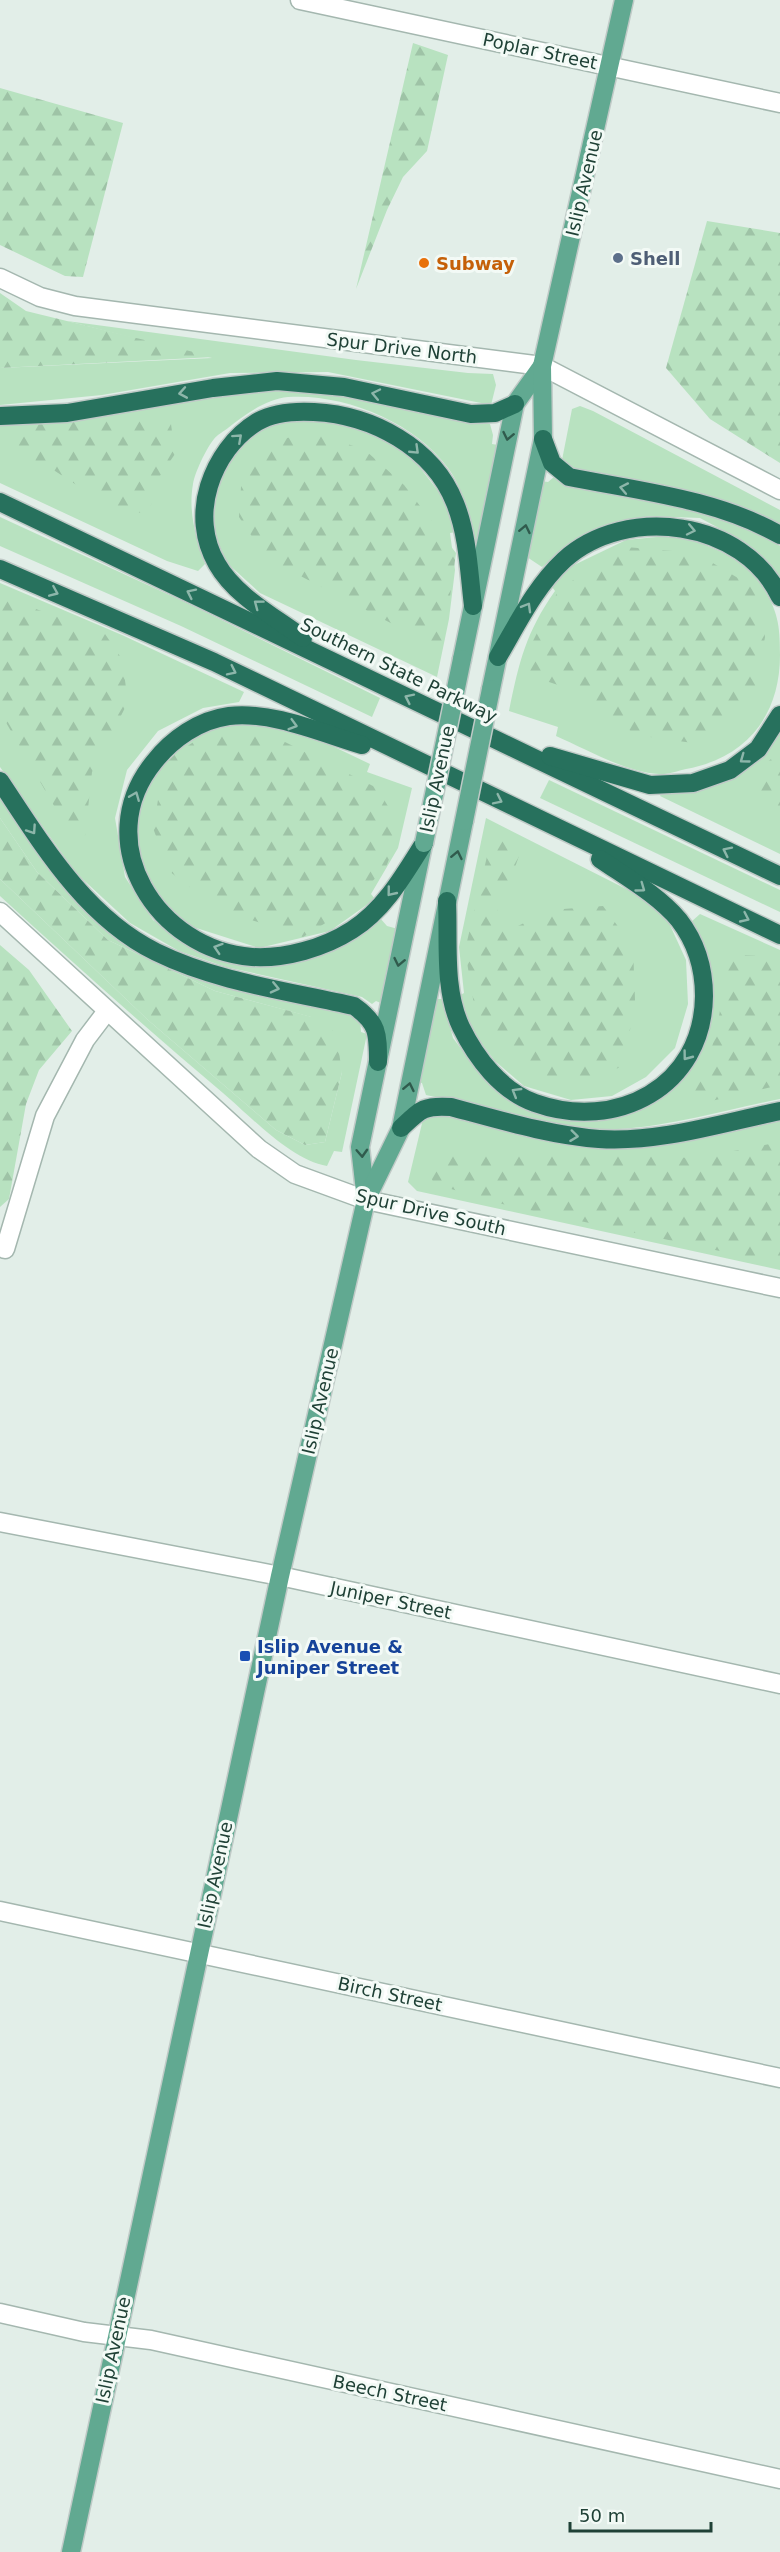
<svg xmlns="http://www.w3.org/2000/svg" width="780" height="2552" viewBox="0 0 780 2552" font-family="'DejaVu Sans',sans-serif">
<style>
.grass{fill:#b8e2c0}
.forest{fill:url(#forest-firs)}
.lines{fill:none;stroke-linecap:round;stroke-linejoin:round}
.minor-casing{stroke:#a4b7af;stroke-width:21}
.tertiary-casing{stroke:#a4b7af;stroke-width:21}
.primary-casing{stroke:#c0cac7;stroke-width:21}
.motorway-casing{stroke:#c0cac7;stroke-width:21}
.minor{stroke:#fff;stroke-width:18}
.tertiary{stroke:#fff;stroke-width:18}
.primary{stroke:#61a991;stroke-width:18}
.motorway{stroke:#27715d;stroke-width:18}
.primary-bridge-casing{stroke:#c0cac7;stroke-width:21;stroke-linecap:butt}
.primary-bridge{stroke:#61a991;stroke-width:18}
.oneway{stroke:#8db6aa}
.oneway2{stroke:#305b4d}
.service-dot{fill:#5c6f8a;stroke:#f3faf6;stroke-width:2}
.food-dot{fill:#e8710a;stroke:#f3faf6;stroke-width:2}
.transit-dot{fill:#1a4fb4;stroke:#f3faf6;stroke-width:2}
.labels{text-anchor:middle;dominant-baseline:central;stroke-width:6;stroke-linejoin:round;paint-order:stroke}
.street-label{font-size:18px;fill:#1f4136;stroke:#f3faf6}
.service-label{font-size:18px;font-weight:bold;fill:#4e5e75;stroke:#f3faf6;text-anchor:start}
.food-label{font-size:18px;font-weight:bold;fill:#c56008;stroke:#f3faf6;text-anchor:start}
.transit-label{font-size:18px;font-weight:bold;fill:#164399;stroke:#f3faf6;text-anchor:start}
</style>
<defs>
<pattern id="forest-firs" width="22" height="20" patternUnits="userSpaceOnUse" patternTransform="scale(1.5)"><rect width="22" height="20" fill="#b8e2c0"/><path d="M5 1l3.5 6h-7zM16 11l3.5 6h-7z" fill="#9ec3a6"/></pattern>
</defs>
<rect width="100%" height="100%" fill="#e2eee8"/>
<g class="grass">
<polygon points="67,321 356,360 468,373 493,374 496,385 491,405 328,372 230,373 102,395 0,405 0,368 212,358"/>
<path d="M 302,388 L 339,391 L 490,424 L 493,435 L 492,444 L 498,445 L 475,572 C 472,537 470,498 448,468 C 415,422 343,393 288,397 C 266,399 244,415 228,428 C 224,431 217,435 214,439 C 206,449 195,472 193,484 C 188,512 196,538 205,564 L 198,571 L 167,561 L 0,483 L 0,422 L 188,398 Z"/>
<path d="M 580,406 L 593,411 L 780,510 L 780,525 C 711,488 638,489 565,465 L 562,460 L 572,409 Z"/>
<polygon points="311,414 368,428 414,460 442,496 456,532 450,533 455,570 449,619 437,677 260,593 227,563 211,526 211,491 226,457 261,427"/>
<path d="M 554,477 L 568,485 L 587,490 C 652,502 723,509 780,546 L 780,578 L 745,542 L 700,518 L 648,516 L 585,534 L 542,567 L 527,557 L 541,481 L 548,482 Z"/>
<polygon points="0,517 189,604 380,698 372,717 181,626 0,546"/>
<path d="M 677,535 C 708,545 743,557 762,586 C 778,611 780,625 780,655 C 780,716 746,758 686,769 C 677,771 667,775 659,774 C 625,772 586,749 556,736 L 558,727 L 509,711 C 519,662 526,632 555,591 L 550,584 L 572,566 L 626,540 Z"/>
<polygon points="0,583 122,635 244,692 239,702 203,708 158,731 127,770 115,818 125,877 153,920 195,947 241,961 380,918 387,926 398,929 383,1004 376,1001 372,1004 362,997 226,967 179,951 130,923 76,873 0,767"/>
<polygon points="257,721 301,731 370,764 367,772 412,788 398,848 371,894 375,899 330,931 259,948 190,926 151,889 134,836 141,792 167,751 210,726"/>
<polygon points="780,729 780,854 660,796 665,787 701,786"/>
<polygon points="549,780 780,890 780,912 540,798"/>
<path d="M 0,798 L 49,870 L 101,923 L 161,961 L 360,1017 L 361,1032 L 367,1034 L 342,1152 L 334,1151 L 327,1166 C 292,1161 250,1116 223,1093 C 147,1029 73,963 0,896 L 0,879 L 148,1020 L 276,1130 L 305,1145 L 325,1142 L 342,1072 L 311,1017 L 215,991 L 108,940 L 37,872 L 0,818 Z"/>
<polygon points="486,818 644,898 669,923 686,960 688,1004 675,1048 646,1077 612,1096 571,1100 524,1086 495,1061 469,1027 457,997 464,993 459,947"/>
<path d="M 700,914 L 780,950 L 780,1099 C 729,1109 651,1132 600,1129 C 542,1125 483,1107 426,1095 L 422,1083 L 416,1082 L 432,999 L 443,999 L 453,1038 L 480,1074 L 511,1099 L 634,1107 L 704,1031 L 691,922 Z"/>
<polygon points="438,1113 518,1133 588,1145 780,1116 780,1270 417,1191 408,1182 424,1115"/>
</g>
<g class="forest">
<polygon points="413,43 448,55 427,151 403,177 387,210 356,289"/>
<polygon points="0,88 123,123 83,277 65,276 0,245"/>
<polygon points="707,221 780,233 780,463 710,419 666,368"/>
<polygon points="0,293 26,311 214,357 0,368"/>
<polygon points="148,415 171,424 175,454 153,486 150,515 107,505 52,469 12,449 38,421 72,422"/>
<polygon points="316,433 365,450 404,485 456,553 444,641 432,652 406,631 266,558 239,517 241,487 253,462 269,441"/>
<polygon points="626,547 696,553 758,590 765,637 753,701 700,744 636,735 576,691 546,681 532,683 527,653 559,589"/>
<polygon points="0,596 105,634 122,659 128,702 92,772 85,836 57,811 0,712"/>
<polygon points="207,733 271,735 377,788 401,828 386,867 343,912 303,937 218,909 169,871 153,828 165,761"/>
<polygon points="780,752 780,811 761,798 756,771"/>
<polygon points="0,818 37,872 108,940 215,991 312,1017 336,1033 342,1072 325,1142 305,1145 276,1130 148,1020 0,879"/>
<polygon points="493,831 519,856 510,881 495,901 500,921 514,928 550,910 603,906 633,947 635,1000 624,1066 584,1080 545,1076 478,1029 465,950"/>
<polygon points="0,945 29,970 72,1031 39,1070 26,1104 9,1199 0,1207"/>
<path d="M 727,954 L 761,956 L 780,964 L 780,1085 L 694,1105 C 694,1073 706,1070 713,1043 C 721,1014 724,984 727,954 Z"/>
<polygon points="780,1142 780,1264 506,1205 434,1184 428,1170 443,1156 489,1151 697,1158"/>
</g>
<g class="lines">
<defs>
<g id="minor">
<polyline points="300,0 780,103"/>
<polyline points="5,1249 45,1116 85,1040 107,1011"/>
<polyline points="0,1522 280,1576 780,1684"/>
<polyline points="0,1911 780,2078"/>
<polyline points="0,2313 84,2332 151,2340 780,2479"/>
</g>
<g id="tertiary">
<polyline points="0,278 40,297 75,306 542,366 780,490"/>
<polyline points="0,912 259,1149 295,1174 366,1200 780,1288"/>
</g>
<g id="primary">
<polyline points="462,659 515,404 542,366"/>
<polyline points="491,689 543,439 542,366 624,0"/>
<polyline points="366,1200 360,1147 423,845"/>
<polyline points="71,2552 280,1576 366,1200 401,1128 464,821"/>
</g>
<g id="motorway">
<polyline points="0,416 67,413 213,388 277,381 344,387 471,414 495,413 515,404"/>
<path d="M 543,439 L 552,463 L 569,477 C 639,491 717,499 780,535"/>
<polyline points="0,502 780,876"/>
<polyline points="0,569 214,662 780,935"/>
<path d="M 303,638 C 275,617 235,596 217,564 C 203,540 201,512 209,486 C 217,460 234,436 257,422 C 274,412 296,411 314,412 C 372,415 433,447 455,503 C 468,535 469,573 473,606"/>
<path d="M 498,657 C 518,623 535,587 564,560 C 626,504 744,520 780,597"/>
<path d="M 362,745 C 321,733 273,711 229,716 C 199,720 172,739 154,762 C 89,842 157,950 252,957 C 285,959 324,948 352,930 C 384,910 404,875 424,843"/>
<polyline points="550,756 650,785 693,783 730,770 758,749 780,715"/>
<path d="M 0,781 C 42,844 85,917 156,952 C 217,982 288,991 354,1006 C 378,1023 378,1033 378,1062"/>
<path d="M 447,901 C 449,941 443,989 461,1027 C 476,1058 501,1091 535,1103 C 616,1132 703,1087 704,996 C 704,969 696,942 679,920 C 658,895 626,877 600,859"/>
<path d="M 401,1128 C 420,1110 423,1105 451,1107 C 500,1120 548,1135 599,1139 C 659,1143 722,1123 780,1111"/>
</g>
</defs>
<use href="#minor" class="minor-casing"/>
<use href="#tertiary" class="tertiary-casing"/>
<use href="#primary" class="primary-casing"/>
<use href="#motorway" class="motorway-casing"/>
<use href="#minor" class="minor"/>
<use href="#tertiary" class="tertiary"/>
<use href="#primary" class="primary"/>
<use href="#motorway" class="motorway"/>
<defs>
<g id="primary-bridge">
<polyline points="464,821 491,689"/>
<polyline points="424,843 462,659"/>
</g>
</defs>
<use href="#primary-bridge" class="primary-bridge-casing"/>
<use href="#primary-bridge" class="primary-bridge"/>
</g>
<defs><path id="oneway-chevron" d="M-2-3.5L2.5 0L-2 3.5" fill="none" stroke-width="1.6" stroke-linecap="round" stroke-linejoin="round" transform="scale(1.5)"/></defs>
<g class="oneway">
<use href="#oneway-chevron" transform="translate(183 393) rotate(170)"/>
<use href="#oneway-chevron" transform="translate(376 394) rotate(-168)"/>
<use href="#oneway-chevron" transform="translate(238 438) rotate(-42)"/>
<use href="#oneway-chevron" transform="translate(415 450) rotate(44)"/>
<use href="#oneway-chevron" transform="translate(624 488) rotate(-169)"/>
<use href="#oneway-chevron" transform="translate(691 530) rotate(12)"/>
<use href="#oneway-chevron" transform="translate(54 592) rotate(23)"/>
<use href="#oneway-chevron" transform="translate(191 593) rotate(-154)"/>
<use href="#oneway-chevron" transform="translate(258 604) rotate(-143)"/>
<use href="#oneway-chevron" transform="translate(527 607) rotate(-60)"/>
<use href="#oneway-chevron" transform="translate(232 671) rotate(26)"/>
<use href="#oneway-chevron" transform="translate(409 698) rotate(-154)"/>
<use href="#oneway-chevron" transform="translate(293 725) rotate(16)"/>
<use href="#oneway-chevron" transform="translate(744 759) rotate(144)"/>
<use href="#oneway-chevron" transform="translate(135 796) rotate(-68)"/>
<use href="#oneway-chevron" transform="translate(498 800) rotate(26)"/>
<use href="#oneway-chevron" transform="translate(32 830) rotate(56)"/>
<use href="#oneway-chevron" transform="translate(727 851) rotate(-154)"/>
<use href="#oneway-chevron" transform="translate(641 888) rotate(36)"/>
<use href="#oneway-chevron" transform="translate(391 892) rotate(129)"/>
<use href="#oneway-chevron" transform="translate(745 918) rotate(25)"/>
<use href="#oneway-chevron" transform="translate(218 948) rotate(-162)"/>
<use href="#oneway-chevron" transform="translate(275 988) rotate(13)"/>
<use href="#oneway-chevron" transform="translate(687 1056) rotate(127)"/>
<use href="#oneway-chevron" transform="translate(516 1092) rotate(-149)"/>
<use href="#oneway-chevron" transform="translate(574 1136) rotate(7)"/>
</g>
<g class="oneway2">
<use href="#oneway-chevron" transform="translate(508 436) rotate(102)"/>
<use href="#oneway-chevron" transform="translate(525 529) rotate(-78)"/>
<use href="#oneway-chevron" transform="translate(457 855) rotate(-78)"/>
<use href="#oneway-chevron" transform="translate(399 962) rotate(102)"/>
<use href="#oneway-chevron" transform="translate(409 1087) rotate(-78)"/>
<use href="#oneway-chevron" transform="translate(362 1153) rotate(87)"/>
</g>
<circle class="service-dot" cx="618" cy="258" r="6"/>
<circle class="food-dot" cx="424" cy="263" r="6"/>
<rect class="transit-dot" x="239" y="1650" width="12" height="12" rx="3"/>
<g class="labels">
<g class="street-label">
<text transform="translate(540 51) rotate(12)">Poplar Street</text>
<text transform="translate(584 183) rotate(-77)">Islip Avenue</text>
<text transform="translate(402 348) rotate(7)">Spur Drive North</text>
<text transform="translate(399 670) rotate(26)">Southern State Parkway</text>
<text transform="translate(437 779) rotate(-78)">Islip Avenue</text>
<text transform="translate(431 1212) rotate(13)">Spur Drive South</text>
<text transform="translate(320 1401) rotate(-77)">Islip Avenue</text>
<text transform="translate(391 1600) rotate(12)">Juniper Street</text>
<text transform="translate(215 1875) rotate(-78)">Islip Avenue</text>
<text transform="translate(390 1994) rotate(12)">Birch Street</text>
<text transform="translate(113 2350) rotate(-78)">Islip Avenue</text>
<text transform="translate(390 2393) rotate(12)">Beech Street</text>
</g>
<g class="service-label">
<text x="630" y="258">Shell</text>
</g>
<g class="food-label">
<text x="436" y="263">Subway</text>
</g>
<g class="transit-label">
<text x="257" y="1646">Islip Avenue &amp;<tspan x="257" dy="21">Juniper Street</tspan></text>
</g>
</g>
<path d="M570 2522v9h141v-9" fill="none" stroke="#1f4136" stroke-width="3"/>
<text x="579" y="2522" font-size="18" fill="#1f4136" stroke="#f3faf6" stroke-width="4.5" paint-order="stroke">50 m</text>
</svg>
